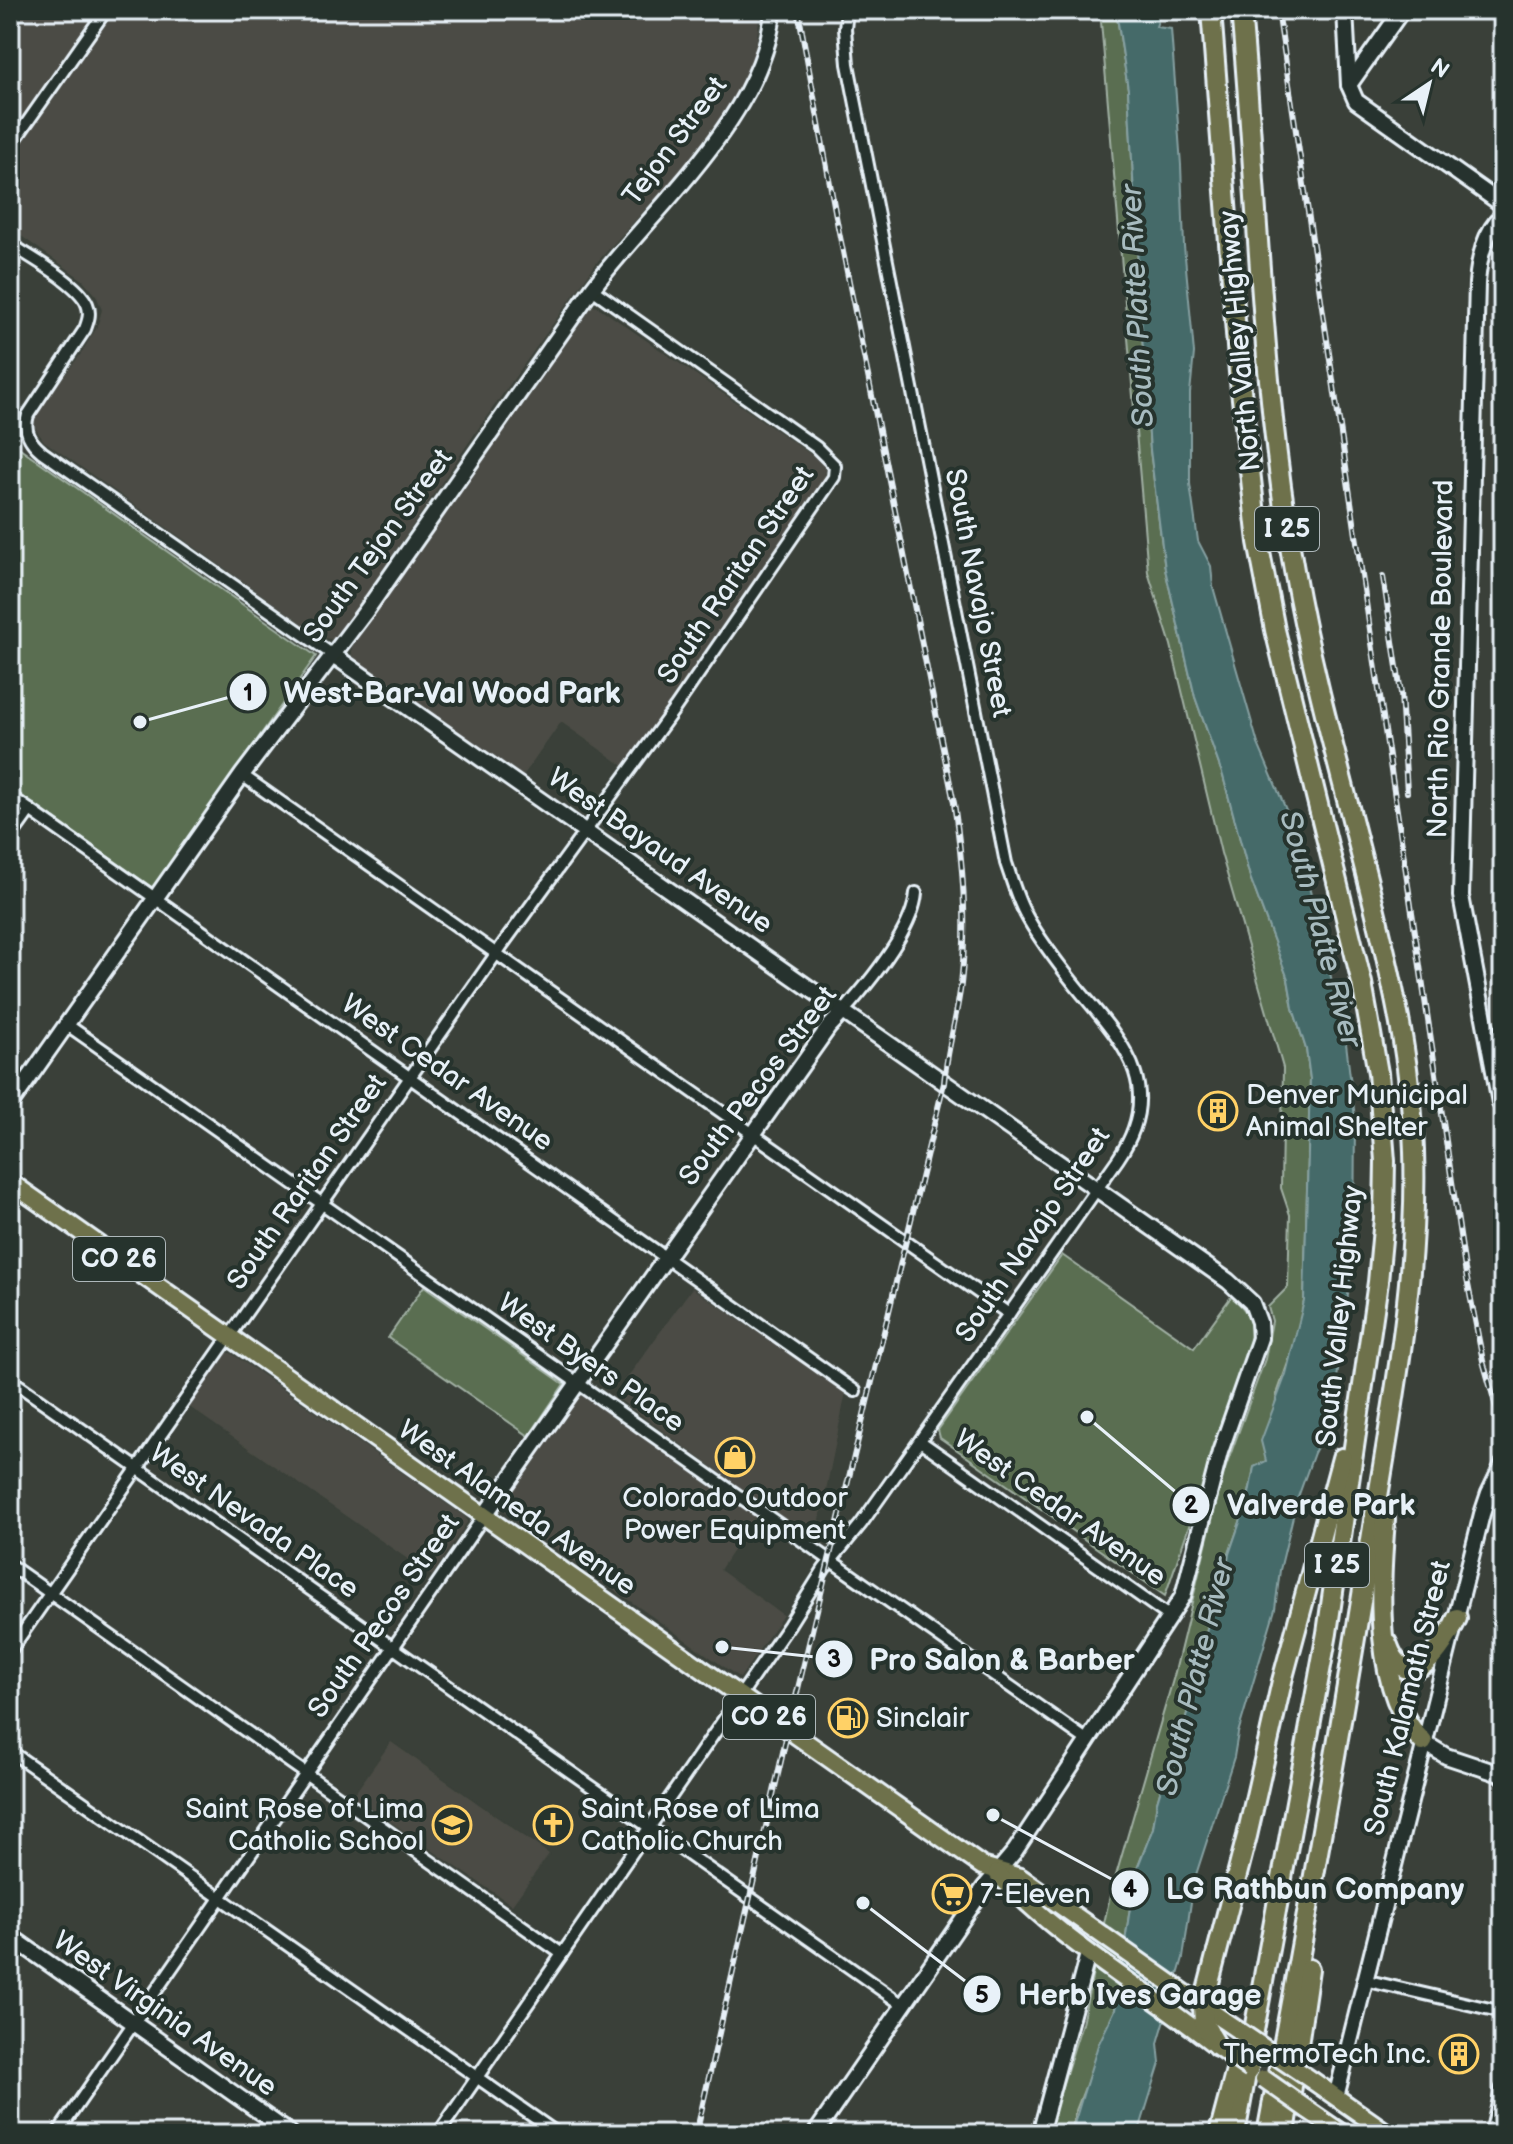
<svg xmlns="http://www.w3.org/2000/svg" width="1513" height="2144" viewBox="0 0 1513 2144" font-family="'Balsamiq Sans',sans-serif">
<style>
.built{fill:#4b4c45}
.green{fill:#5a6e51;stroke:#a1b0a4;stroke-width:2}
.water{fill:#456a69;stroke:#86a0a2;stroke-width:2}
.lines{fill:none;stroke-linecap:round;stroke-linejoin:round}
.street-casing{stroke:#e8f1f8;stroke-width:16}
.secondary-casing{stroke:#e8f1f8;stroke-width:20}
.primary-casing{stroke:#e8f1f8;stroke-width:22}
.highway-casing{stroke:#e8f1f8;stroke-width:24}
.street{stroke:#26332d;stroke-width:10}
.secondary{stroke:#26332d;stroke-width:14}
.primary{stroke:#6e714b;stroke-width:16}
.highway{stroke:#6e714b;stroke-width:18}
.rail-casing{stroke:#e8f1f8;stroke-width:6}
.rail{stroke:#26332d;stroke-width:3;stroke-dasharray:9;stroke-linecap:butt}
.primary-bridge-casing{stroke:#e8f1f8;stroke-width:22;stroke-linecap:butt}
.primary-bridge{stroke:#6e714b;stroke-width:16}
.labels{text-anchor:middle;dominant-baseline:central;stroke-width:8;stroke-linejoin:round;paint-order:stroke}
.shield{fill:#26332d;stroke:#aeb8bb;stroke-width:2}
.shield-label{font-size:26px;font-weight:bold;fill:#e8f1f8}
.street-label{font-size:28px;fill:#e8f1f8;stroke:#26332d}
.poi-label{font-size:28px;fill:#e8f1f8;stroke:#26332d;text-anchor:start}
.water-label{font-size:30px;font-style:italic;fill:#a7bbbf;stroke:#26332d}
.leader{fill:none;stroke:#e8f1f8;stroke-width:3}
.callout-dot{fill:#e8f1f8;stroke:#26332d;stroke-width:3}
.mark-label{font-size:24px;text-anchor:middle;font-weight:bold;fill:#111}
.callout-label{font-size:30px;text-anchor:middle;font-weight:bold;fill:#e8f1f8;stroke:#26332d;stroke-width:8;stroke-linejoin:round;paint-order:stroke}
</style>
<rect width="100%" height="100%" fill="#3a4039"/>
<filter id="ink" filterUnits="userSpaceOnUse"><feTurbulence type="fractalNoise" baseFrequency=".0125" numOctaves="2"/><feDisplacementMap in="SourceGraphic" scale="16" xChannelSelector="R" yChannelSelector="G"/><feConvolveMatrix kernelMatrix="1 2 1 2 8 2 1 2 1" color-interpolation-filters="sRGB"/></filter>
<g filter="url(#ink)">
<g class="built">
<polygon points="10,10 760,10 756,49 744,79 720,118 684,167 598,261 480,426 344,627 332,639 323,638 44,441 35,428 35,414 80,355 97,327 102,310 96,295 83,280 10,228"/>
<polygon points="592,306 598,307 822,462 826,472 824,479 625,767 561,722 523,776 358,661 352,655 352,647"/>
<polygon points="692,1288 846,1392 817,1534 811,1537 801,1531 614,1396"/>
<polygon points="225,1353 231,1353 464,1516 468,1521 432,1576 188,1406"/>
<polygon points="583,1395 755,1517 720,1570 783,1615 740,1678 513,1519 502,1507 502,1498 576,1397"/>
<polygon points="391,1742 549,1854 512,1905 353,1796"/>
</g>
<g class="green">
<polygon points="1100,10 1116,10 1128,89 1142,335 1150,450 1165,569 1195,697 1223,776 1250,877 1288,979 1293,1008 1306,1049 1310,1079 1304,1301 1297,1337 1277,1394 1266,1461 1254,1468 1248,1499 1229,1554 1224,1588 1208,1624 1184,1726 1169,1761 1157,1802 1153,1828 1135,1874 1115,2010 1075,2113 1071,2134 1047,2134 1082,2023 1110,1896 1174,1676 1223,1475 1265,1359 1272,1321 1268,1307 1288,1287 1290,1215 1281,1188 1283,1068 1221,853 1171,645 1148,572"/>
<polygon points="10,441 316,656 153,888 10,788"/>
<path d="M 1062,1255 L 1194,1348 L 1231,1297 C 1256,1315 1253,1333 1246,1360 L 1165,1596 L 940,1438 L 938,1430 Z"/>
<polygon points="424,1286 564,1384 529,1436 388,1338"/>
</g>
<polygon class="water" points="1116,10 1161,10 1156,27 1171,29 1181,165 1184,246 1194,353 1190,393 1190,484 1198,541 1211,566 1213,587 1258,744 1296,833 1345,1035 1355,1118 1354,1249 1332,1417 1314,1453 1297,1500 1280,1570 1275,1609 1238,1733 1234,1757 1194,1881 1183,1958 1158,2043 1160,2063 1138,2134 1071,2134 1098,2045 1115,2010 1135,1874 1153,1828 1157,1802 1169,1761 1184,1726 1208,1624 1224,1588 1229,1554 1248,1499 1254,1467 1266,1461 1261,1441 1286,1374 1304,1301 1310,1079 1306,1049 1293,1008 1288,979 1250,877 1223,776 1195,697 1165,569 1150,450 1142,335 1128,89"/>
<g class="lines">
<defs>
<g id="street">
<polyline points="10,147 106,10"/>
<path d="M 10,244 C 30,257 78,283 87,304 C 91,313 88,321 85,329 L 28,415 C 23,431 30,442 42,452 L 333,655"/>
<polyline points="242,775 1009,1314"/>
<polyline points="10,796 855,1391"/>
<polyline points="10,838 30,810"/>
<path d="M 843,1012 C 868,984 913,930 916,893"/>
<polyline points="66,1024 1088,1741"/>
<polyline points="10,1379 903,2005"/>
<polyline points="920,1441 1170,1617"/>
<polyline points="10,1565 562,1954"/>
<polyline points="10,1651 503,944 675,708 834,477 835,466 816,447 592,289"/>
<polyline points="10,1751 558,2134"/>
<polyline points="1364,1980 1503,2012"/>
<polyline points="57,2134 484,1516"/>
<path d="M 438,2134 L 789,1625 L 824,1569 L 861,1524 L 1118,1159 C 1173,1078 1109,1031 1064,971 C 1051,954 1036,934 1026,915 C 1017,899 1012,880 1006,863 L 848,64 L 845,29 L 847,10"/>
</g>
<g id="secondary">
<polyline points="1345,10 1349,85 1356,101 1503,205"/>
<polyline points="1349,85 1402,10"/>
<path d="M 1503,215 C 1484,232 1479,259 1477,283 L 1461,896 L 1500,1103 L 1503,1106"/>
<polyline points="333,655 1228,1281 1252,1303 1259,1322 1260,1338 1220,1452 1183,1596 1015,1851 984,1888 815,2134"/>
<path d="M 10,1105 L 242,775 L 366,611 L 592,289 C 651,210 766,114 773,10"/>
<polyline points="484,1516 828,1028 843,1012"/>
<polyline points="1423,1742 1446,1756 1503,1775"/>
<polyline points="10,1936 291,2134"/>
<polyline points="1336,2097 1482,1514 1489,1493 1503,1464"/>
<polyline points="1040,2134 1088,1954"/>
<polyline points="1493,2134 1503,2090"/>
</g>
<g id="primary">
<polyline points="10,1182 982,1866 1020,1877 1223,2020"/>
<path d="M 997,1873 C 1060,1941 1142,1987 1214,2044"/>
<polyline points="1313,2081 1389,2134"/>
<polyline points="1308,2110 1343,2134"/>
</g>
<g id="highway">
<polyline points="1211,10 1239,372 1258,542 1275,630 1362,983 1378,1073 1385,1161 1384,1218 1378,1282 1327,1633 1235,2134"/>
<path d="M 1241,10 C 1258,196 1261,385 1294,570 C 1315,690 1351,808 1379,927 C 1397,1002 1412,1075 1414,1151 C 1418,1277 1393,1403 1373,1527 C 1341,1730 1304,1932 1267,2134"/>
<path d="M 1385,1519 C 1380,1585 1372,1692 1423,1742"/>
<path d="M 1387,1643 C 1408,1702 1444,1647 1457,1618"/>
<polyline points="1217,2046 1204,2024 1203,2006 1247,1836 1282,1681 1342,1458"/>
<polyline points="1219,2134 1236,2070"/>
<polyline points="1285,2134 1309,1969"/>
</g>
</defs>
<use href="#street" class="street-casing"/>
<use href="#secondary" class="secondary-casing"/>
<use href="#primary" class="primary-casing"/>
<use href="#highway" class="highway-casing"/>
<use href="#street" class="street"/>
<use href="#secondary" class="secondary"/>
<use href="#primary" class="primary"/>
<use href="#highway" class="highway"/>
<defs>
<g id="rail">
<polyline points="1278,10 1465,1269 1483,1361 1503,1431"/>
<polyline points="1383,577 1401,693 1407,792"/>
<path d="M 696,2134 L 788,1730 L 944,1083 C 947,1049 957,1017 961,984 C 968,923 963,864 954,803 L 838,227 L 798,10"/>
</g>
</defs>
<use href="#rail" class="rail-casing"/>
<use href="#rail" class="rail"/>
<defs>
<g id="primary-bridge">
<polyline points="1223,2020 1313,2081"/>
<polyline points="1217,2046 1250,2069"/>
<polyline points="1264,2079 1308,2110"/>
</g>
</defs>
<use href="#primary-bridge" class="primary-bridge-casing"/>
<use href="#primary-bridge" class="primary-bridge"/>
</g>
</g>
<defs>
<symbol id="building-ring" viewBox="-11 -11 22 22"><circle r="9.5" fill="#26332d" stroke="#ffd166" stroke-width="1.5"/><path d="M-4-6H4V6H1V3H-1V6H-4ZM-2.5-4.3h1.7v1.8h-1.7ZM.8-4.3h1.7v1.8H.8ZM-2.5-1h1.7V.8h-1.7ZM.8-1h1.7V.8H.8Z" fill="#ffd166"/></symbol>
<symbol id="shop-ring" viewBox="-11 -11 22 22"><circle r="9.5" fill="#26332d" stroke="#ffd166" stroke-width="1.5"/><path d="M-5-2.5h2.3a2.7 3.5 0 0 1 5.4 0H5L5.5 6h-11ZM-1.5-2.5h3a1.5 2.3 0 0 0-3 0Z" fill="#ffd166"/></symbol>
<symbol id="fuel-ring" viewBox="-11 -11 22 22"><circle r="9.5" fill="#26332d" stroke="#ffd166" stroke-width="1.5"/><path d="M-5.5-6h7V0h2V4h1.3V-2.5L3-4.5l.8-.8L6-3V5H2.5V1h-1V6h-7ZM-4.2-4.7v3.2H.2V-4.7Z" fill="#ffd166"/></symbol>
<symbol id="school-ring" viewBox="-11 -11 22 22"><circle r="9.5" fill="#26332d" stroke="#ffd166" stroke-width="1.5"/><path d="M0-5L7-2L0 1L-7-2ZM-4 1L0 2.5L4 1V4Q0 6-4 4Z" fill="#ffd166"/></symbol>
<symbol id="church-ring" viewBox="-11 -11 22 22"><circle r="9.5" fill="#26332d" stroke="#ffd166" stroke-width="1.5"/><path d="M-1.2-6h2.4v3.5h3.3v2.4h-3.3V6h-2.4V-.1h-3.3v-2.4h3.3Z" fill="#ffd166"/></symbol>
<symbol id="supermarket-ring" viewBox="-11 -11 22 22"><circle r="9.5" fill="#26332d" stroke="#ffd166" stroke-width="1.5"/><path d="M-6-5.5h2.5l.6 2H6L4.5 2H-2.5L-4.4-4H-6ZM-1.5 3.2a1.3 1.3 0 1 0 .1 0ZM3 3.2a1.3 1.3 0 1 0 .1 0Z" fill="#ffd166"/></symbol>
</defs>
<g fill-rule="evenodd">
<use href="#building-ring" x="1196" y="1089" width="44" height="44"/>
<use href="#shop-ring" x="713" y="1435" width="44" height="44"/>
<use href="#fuel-ring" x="826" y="1696" width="44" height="44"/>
<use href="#school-ring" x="430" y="1803" width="44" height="44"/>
<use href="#church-ring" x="531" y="1803" width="44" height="44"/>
<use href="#supermarket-ring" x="930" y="1872" width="44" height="44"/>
<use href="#building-ring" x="1437" y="2032" width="44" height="44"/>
</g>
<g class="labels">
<g class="shield">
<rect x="1255" y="507" width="64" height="44" rx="6"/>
<rect x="73" y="1237" width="92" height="44" rx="6"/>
<rect x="1305" y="1543" width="64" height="44" rx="6"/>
<rect x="723" y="1695" width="92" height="44" rx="6"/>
</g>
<g class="shield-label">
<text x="1287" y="529">I 25</text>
<text x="119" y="1259">CO 26</text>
<text x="1337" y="1565">I 25</text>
<text x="769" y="1717">CO 26</text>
</g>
<g class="street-label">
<text transform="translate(675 141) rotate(-53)">Tejon Street</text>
<text transform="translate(1240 341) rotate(-95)">North Valley Highway</text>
<text transform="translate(378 546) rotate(-54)">South Tejon Street</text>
<text transform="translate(736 575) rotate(-56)">South Raritan Street</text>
<text transform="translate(978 593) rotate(79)">South Navajo Street</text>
<text transform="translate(1441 659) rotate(-89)">North Rio Grande Boulevard</text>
<text transform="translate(660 851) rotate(35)">West Bayaud Avenue</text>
<text transform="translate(447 1073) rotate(35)">West Cedar Avenue</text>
<text transform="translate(758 1086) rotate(-53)">South Pecos Street</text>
<text transform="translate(307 1182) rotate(-55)">South Raritan Street</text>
<text transform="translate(1033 1235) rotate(-56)">South Navajo Street</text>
<text transform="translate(1340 1316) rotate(-84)">South Valley Highway</text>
<text transform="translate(591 1363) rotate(35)">West Byers Place</text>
<text transform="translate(517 1508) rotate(35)">West Alameda Avenue</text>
<text transform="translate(1060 1508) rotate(35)">West Cedar Avenue</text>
<text transform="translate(254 1521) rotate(35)">West Nevada Place</text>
<text transform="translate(384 1616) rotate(-55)">South Pecos Street</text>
<text transform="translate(1408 1698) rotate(-76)">South Kalamath Street</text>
<text transform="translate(165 2014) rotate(35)">West Virginia Avenue</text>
</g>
<g class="poi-label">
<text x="1246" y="1095">Denver Municipal<tspan x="1246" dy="32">Animal Shelter</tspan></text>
<text x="735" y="1498" text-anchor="middle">Colorado Outdoor<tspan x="735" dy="32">Power Equipment</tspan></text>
<text x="876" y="1718">Sinclair</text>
<text x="424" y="1809" text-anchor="end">Saint Rose of Lima<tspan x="424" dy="32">Catholic School</tspan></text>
<text x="581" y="1809">Saint Rose of Lima<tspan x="581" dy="32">Catholic Church</tspan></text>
<text x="980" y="1894">7-Eleven</text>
<text x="1431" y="2054" text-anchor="end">ThermoTech Inc.</text>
</g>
<g class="water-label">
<text transform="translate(1138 306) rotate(-93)">South Platte River</text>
<text transform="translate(1320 929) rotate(75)">South Platte River</text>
<text transform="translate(1196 1677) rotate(-76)">South Platte River</text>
</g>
</g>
<path class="leader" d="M140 722L248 692M1087 1417L1191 1505M722 1647L834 1659M993 1815L1130 1889M863 1903L982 1994"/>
<g class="callout-dot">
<circle cx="140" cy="722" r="8"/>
<circle cx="1087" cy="1417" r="8"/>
<circle cx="722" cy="1647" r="8"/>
<circle cx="993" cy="1815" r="8"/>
<circle cx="863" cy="1903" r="8"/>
<circle cx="248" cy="692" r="20"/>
<circle cx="1191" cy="1505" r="20"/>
<circle cx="834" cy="1659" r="20"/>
<circle cx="1130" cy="1889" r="20"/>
<circle cx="982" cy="1994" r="20"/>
</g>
<g class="mark-label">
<text x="248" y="701">1</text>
<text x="1191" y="1513">2</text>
<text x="834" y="1667">3</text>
<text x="1130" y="1897">4</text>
<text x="982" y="2003">5</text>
</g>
<g class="callout-label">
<text x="452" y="703">West-Bar-Val Wood Park</text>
<text x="1321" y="1515">Valverde Park</text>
<text x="1002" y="1670">Pro Salon &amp; Barber</text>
<text x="1315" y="1899">LG Rathbun Company</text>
<text x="1140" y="2005">Herb Ives Garage</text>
</g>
<rect width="1513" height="2144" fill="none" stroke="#26332d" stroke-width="40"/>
<rect x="20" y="20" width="1473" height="2104" fill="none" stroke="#e8f1f8" stroke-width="3" filter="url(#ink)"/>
<g transform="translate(1429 84) rotate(35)" stroke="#26332d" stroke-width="6" paint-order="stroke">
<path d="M0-6L14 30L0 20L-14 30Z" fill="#e8f1f8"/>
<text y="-12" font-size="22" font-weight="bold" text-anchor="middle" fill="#e8f1f8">N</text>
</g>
</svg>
